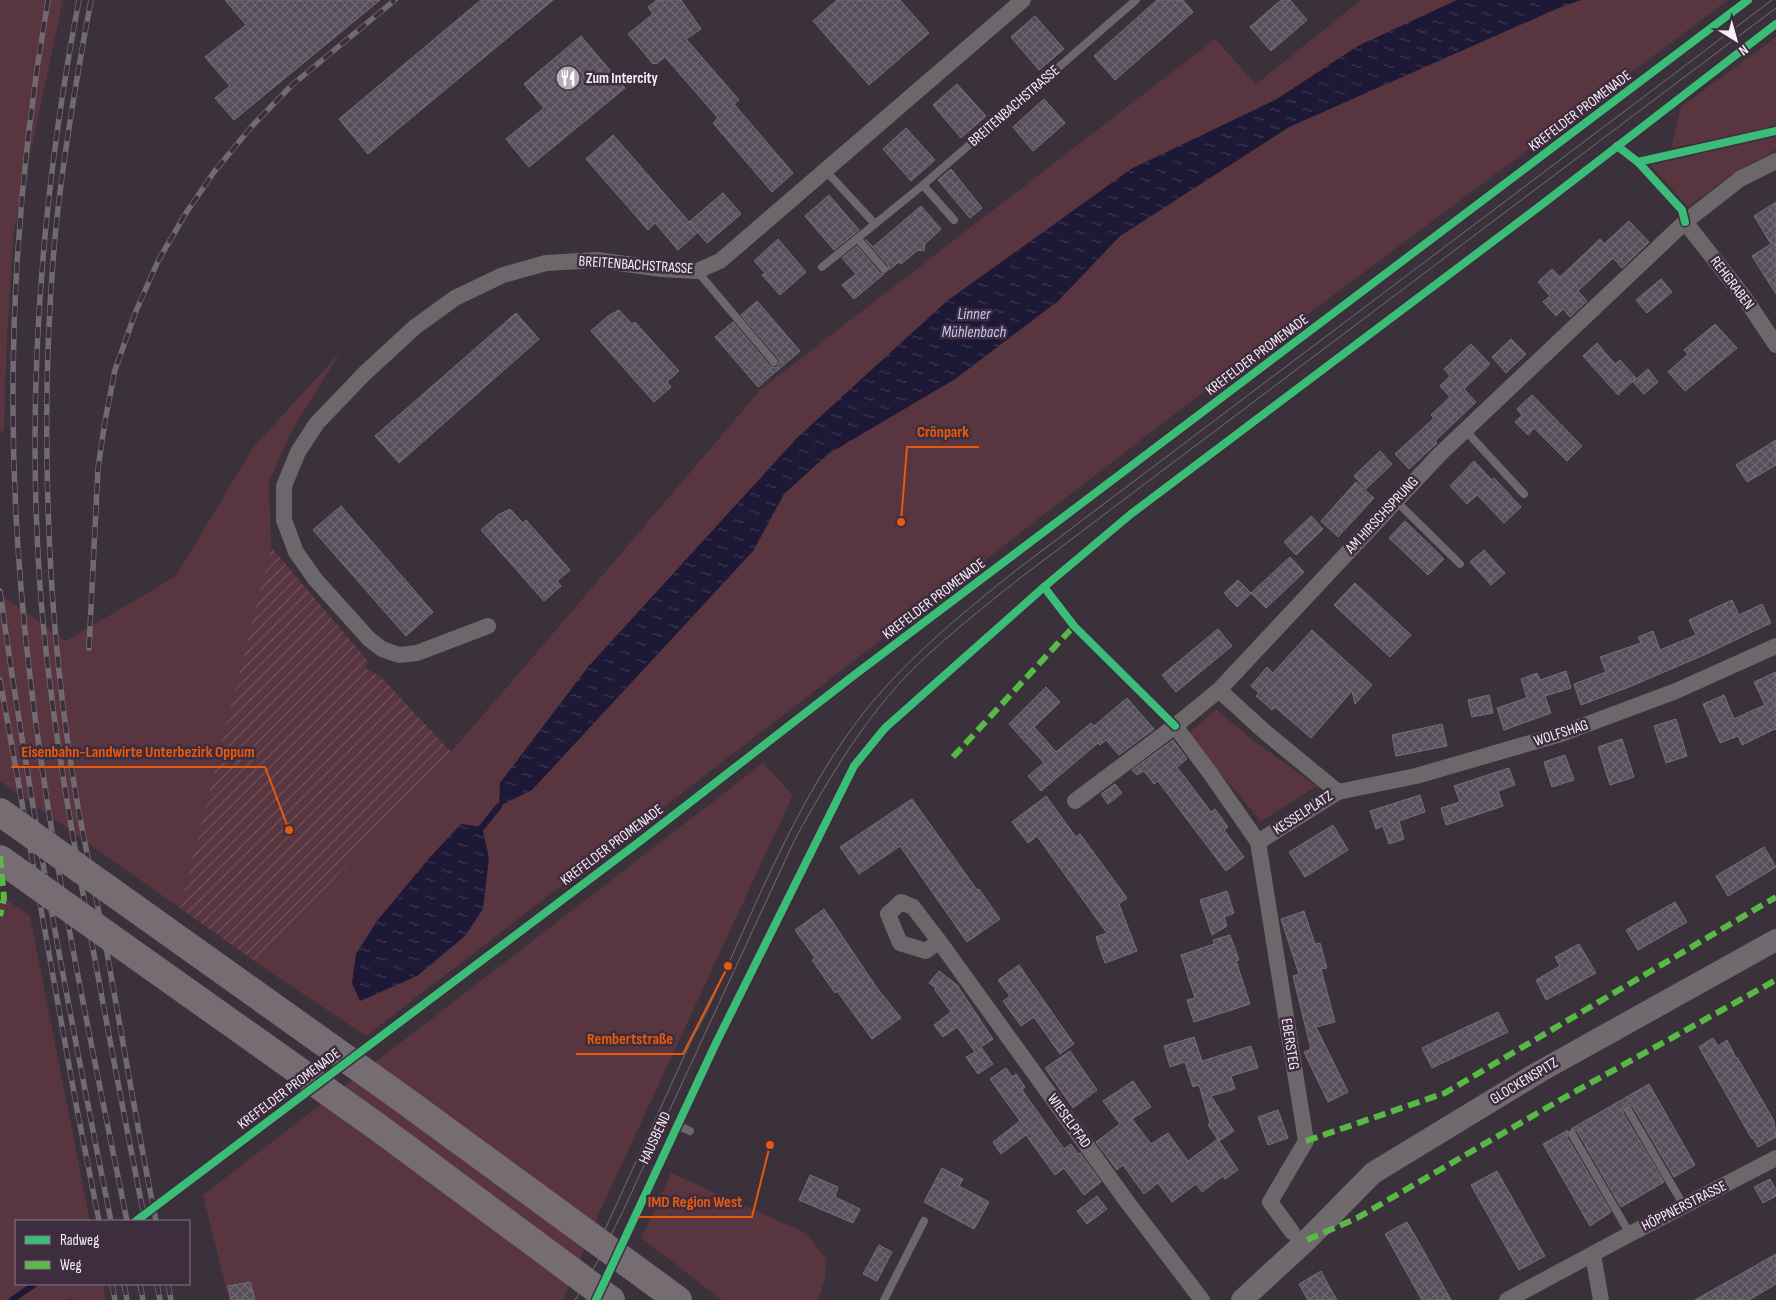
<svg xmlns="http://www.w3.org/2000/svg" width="1776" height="1300" viewBox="0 0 1776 1300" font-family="'Sofia Sans Condensed',sans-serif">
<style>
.green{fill:#58353f;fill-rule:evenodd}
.garden{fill:url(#garden-furrows)}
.water{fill:url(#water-ripples)}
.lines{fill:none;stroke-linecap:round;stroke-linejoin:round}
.stream{stroke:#1c1835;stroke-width:6}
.building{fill:url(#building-cross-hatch);stroke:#756f78}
.lane{stroke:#6c676a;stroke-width:8}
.street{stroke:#6c676a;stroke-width:16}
.secondary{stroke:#70696d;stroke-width:22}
.tram{stroke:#716b70;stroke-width:1}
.rail-casing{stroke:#716b70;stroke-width:5.5}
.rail{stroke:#3d2d3e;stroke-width:4;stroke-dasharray:11;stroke-linecap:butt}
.highway-bridge{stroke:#756d72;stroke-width:28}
.quiet{stroke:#58b947;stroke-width:6;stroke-dasharray:12 6;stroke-linecap:butt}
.cycleway-casing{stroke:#3d2d3e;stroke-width:11}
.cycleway{stroke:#3abd76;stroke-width:8}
.labels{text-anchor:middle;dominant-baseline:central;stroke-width:5;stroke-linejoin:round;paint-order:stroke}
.poi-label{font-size:15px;font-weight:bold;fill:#f8edf8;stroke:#3d2d3e;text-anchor:start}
.street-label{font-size:15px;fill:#f8edf8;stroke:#3d2d3e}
.water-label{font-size:16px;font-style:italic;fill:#c7c5fa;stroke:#3d2d3e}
.leader{fill:none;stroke:#e8590c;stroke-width:2}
.callout-dot{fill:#e8590c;stroke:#3d2d3e;stroke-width:2}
.callout-label{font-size:16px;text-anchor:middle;font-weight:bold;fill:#e8590c;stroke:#3d2d3e;stroke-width:5;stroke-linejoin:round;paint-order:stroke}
</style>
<defs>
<pattern id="garden-furrows" width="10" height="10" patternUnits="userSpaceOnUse" patternTransform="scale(1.25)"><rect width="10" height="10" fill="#58353f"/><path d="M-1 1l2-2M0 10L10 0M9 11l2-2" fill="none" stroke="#71535c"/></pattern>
<pattern id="water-ripples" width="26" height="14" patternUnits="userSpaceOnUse" patternTransform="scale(1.25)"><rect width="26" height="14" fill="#1c1835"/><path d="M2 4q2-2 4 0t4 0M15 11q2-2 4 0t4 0" fill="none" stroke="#3e3a53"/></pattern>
<pattern id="building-cross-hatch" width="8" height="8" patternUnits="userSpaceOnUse" patternTransform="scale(1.25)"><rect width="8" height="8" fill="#564e5a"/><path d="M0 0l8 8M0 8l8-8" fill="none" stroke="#6f6872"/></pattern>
</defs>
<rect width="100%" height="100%" fill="#3a313a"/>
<g class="green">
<polygon points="0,0 63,0 14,230 7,336 4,430 0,432"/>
<path d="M 1361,0 L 1457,0 L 1358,46 L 1277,99 L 947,301 L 797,438 L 588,667 L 532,789 L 753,551 L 784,493 L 828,454 L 955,379 L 1058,301 L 1120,236 L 1289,127 L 1563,6 L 1581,0 L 1728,0 L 1176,413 L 366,1036 L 257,963 L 451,752 L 544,644 L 761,389 L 1215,39 L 1256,84 ZM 432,855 L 483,909 L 377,921 Z"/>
<polygon points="1776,37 1776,127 1671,148 1681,107"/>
<polygon points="1776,136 1776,150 1731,175 1688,207 1650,165"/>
<polygon points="341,351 290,434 269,482 271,547 180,908 0,781 0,594 66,641 176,576 252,449"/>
<polygon points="1216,709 1254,741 1317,786 1261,821 1213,765 1189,733"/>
<polygon points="763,763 793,795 601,1209 563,1300 229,1300 203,1195"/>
<polygon points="0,895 30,916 90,1221 16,1221 16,1284 103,1284 106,1300 73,1300 72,1297 69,1300 0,1300"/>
<polygon points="671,1173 806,1233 826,1259 825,1279 818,1300 722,1300 641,1238"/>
</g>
<polygon class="garden" points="271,547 368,661 365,668 380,676 451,752 257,963 180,908"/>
<g class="water">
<polygon points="1457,0 1581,0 1563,6 1289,127 1120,236 1058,301 955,379 828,454 784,494 753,551 532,790 499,806 500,783 588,667 797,438 947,301 1131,169 1277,99 1358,46"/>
<polygon points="461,824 482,827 489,858 483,909 465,936 417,976 360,1001 352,983 356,954 377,921 432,855"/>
</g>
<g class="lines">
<g class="stream">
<polyline points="482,827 499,806"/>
<polyline points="12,1300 35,1284"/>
</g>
</g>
<g class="building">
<polygon points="225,0 380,0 234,120 215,98 230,86 205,57 246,25"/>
<polygon points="481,0 553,0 368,154 339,119"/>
<polygon points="657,0 681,0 701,29 686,39 739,100 734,104 793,173 772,192 713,123 718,118 665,57 656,64 655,63 653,64 628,34 653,14 648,7"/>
<polygon points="837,0 900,0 929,33 869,85 813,21"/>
<polygon points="1157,0 1183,0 1193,12 1115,80 1094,56"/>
<polygon points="1281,0 1290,0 1307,20 1271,51 1250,27"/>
<polygon points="1035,16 1064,49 1039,70 1011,37"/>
<polygon points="581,36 625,88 529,167 506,139 544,108 524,84"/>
<polygon points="957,84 986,116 961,138 933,105"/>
<polygon points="1044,99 1065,123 1033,151 1013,127"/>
<polygon points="906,128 935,160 911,181 883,149"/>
<polygon points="613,135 698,232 678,250 655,223 648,230 586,159"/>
<polygon points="951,169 982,208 970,218 938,180"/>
<polygon points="723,193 741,214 707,243 689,222"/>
<polygon points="829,195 859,230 834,250 805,216"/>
<polygon points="1776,202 1776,294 1752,256 1771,244 1754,216"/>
<polygon points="921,206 941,229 925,244 924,251 918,250 901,264 899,262 889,270 888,265 865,239 873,247"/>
<polygon points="1629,221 1649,242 1622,268 1613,258 1578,291 1587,301 1570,317 1563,309 1556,316 1543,302 1550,296 1538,282 1552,269 1560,277 1600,239 1604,244"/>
<polygon points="778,239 806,272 780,295 762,275 765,273 754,261"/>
<polygon points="857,246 880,273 884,274 854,299 842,285 856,274 842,258"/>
<polygon points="1661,279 1672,292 1647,313 1636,300"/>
<polygon points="757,301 800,351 758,387 715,337 733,322 770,366 775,368 778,366 780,361 778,358 741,315"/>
<polygon points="619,310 632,324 635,322 679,371 667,382 671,387 654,402 591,331 608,316"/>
<polygon points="516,313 539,339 399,463 375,436"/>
<polygon points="1715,324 1737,348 1685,391 1668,372 1688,354 1684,350"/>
<polygon points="1511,339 1526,354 1506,373 1492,357"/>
<polygon points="1597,343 1615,364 1620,360 1636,378 1618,395 1583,356"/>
<polygon points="1471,344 1490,364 1464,389 1476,402 1435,441 1437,443 1409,469 1395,454 1434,418 1431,415 1450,397 1440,386 1450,376 1444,369"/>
<polygon points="1648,369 1658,382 1644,394 1633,382"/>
<polygon points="1532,395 1582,446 1567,461 1534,428 1528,435 1515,422 1522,415 1517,409"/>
<polygon points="1776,440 1776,465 1747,482 1736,465"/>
<polygon points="1380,451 1392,464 1366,489 1354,476"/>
<polygon points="1474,461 1492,480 1494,478 1521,507 1504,523 1477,495 1467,504 1450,486"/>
<polygon points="1356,482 1374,498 1338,537 1321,521"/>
<polygon points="341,506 433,612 406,636 313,530"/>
<polygon points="510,509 523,523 526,520 570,570 557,581 561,586 544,601 481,530 498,515"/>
<polygon points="1311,516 1323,529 1296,555 1284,542"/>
<polygon points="1405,521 1444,559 1428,575 1389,538"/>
<polygon points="1484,550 1505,573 1491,585 1470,562"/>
<polygon points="1290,557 1304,572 1266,608 1251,593"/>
<polygon points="1238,580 1251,593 1237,607 1224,593"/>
<polygon points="1355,583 1411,635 1390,657 1334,605"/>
<polygon points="1732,600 1739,615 1762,604 1771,623 1704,655 1629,687 1581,705 1574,684 1606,672 1600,657 1641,643 1638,637 1653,631 1660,650 1696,635 1689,620"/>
<polygon points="1218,629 1232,646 1176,692 1162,675"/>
<polygon points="1312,630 1372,685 1355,704 1352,691 1311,738 1275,707 1272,710 1256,696 1259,693 1251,686 1267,667 1273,673"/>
<polygon points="1566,671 1571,688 1545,696 1551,713 1504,730 1497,708 1527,698 1521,679 1537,673 1540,680"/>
<polygon points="1776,672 1776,730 1775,729 1742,745 1738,736 1720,743 1703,704 1724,695 1734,719 1751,711 1765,705 1754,682"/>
<polygon points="1046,687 1060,702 1034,727 1056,752 1091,723 1094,726 1127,698 1154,729 1119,755 1106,740 1100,745 1098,743 1041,791 1028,776 1044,763 1009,724"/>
<polygon points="1489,695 1493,713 1472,717 1468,700"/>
<polygon points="1676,719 1687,756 1666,763 1654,726"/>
<polygon points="1442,724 1447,746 1396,756 1392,735"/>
<polygon points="1622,739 1634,777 1610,785 1598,747"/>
<polygon points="1173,740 1187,759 1177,767 1211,812 1215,809 1228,827 1224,830 1244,857 1226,871 1158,781 1154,784 1144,771 1137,775 1132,770"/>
<polygon points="1565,755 1574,780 1552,787 1544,762"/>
<polygon points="1509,768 1515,785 1498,791 1503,806 1446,825 1441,808 1460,802 1454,786"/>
<polygon points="1115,784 1122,793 1108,804 1101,794"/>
<polygon points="1420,795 1425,812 1399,821 1404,839 1389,844 1383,826 1376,829 1370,811"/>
<polygon points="1046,796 1076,837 1080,834 1127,898 1119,904 1137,951 1105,963 1096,937 1107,933 1037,836 1028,843 1012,822"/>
<polygon points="912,799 977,890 979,889 1000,919 967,942 900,846 859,874 840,847"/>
<polygon points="1333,825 1348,850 1305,877 1289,852"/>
<polygon points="1764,847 1776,867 1728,896 1716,876"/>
<polygon points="1227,891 1234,913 1224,917 1227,926 1212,935 1200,900"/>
<polygon points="1675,902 1687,922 1638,950 1626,930"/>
<polygon points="824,909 877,988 901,1018 872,1039 837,991 835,993 812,960 815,958 795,930"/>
<polygon points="1304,911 1315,944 1320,943 1327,968 1321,969 1335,1022 1316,1027 1348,1092 1328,1102 1304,1052 1311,1049 1293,976 1299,974 1281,919"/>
<polygon points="1230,935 1239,960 1236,961 1250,1004 1194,1022 1187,1000 1195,998 1181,955 1214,944 1213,940"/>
<polygon points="1579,944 1596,973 1546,1000 1536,980 1560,966 1555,957"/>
<polygon points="1019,965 1074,1044 1060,1054 1034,1017 1021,1026 1003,1001 1010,996 998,980"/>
<polygon points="939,971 957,985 993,1039 981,1047 993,1064 978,1074 966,1057 975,1052 957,1027 943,1037 934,1025 951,1012 935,990 936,988 929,983"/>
<polygon points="1498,1012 1508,1032 1432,1068 1422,1048"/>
<polygon points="1194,1037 1202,1061 1251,1046 1258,1068 1231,1076 1235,1089 1211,1096 1234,1131 1219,1141 1208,1125 1210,1123 1199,1085 1193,1087 1185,1062 1170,1067 1164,1046"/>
<polygon points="1713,1038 1718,1046 1727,1040 1736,1058 1737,1057 1774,1121 1776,1137 1758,1147 1753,1138 1752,1139 1699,1047"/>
<polygon points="1070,1051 1097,1090 1073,1108 1045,1068"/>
<polygon points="1006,1068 1012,1077 1016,1074 1025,1087 1022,1090 1064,1149 1071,1144 1078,1154 1080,1153 1101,1182 1084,1195 1064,1168 1055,1175 1026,1135 1001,1154 993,1142 1020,1121 990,1079"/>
<polygon points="1133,1081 1151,1107 1132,1119 1151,1144 1168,1133 1188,1161 1218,1139 1238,1170 1225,1179 1223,1176 1202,1192 1196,1184 1172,1202 1158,1183 1144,1194 1123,1165 1117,1170 1096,1142 1120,1124 1103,1101"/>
<polygon points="1649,1084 1695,1165 1674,1177 1633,1107 1630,1105 1626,1105 1623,1108 1623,1113 1664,1182 1621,1207 1577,1131 1571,1129"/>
<polygon points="1278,1110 1288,1138 1268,1145 1258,1117"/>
<polygon points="1568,1130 1567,1137 1611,1212 1590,1226 1543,1144"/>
<polygon points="942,1168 963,1179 959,1186 989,1202 974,1229 924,1202"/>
<polygon points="1497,1171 1545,1256 1519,1270 1471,1185"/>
<polygon points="810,1175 838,1187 835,1197 860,1209 853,1223 799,1200"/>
<polygon points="1770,1179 1776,1190 1776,1196 1763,1203 1754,1187"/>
<polygon points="1097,1196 1107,1209 1087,1224 1077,1211"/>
<polygon points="1407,1222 1426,1255 1451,1300 1422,1300 1385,1234"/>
<polygon points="879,1245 892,1252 877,1281 863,1274"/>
<polygon points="1776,1254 1776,1284 1749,1300 1695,1300"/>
<polygon points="1321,1271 1330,1288 1337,1300 1308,1300 1299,1284"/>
<polygon points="250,1282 255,1300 231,1300 228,1286"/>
</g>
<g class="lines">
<g class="lane">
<polyline points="825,170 875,224"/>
<polyline points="923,185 954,220"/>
<polyline points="858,239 884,269"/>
<polyline points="822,267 923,185 1136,0"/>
<polyline points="697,271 774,362"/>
<polyline points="1465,430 1524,494"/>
<polyline points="1396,501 1460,564"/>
<polyline points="1628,1110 1684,1206"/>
<polyline points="677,1125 690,1131"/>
<polyline points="1572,1134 1630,1234"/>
<polyline points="602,1287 716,1043"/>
<polyline points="884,1300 924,1221"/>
</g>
<g class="street">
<polyline points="1685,222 1744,297 1776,345"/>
<polyline points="488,626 417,653 399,655 382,649 369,639 315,579 296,552 284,520 284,486 298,452 317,423 365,373 415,327 455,298 503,275 546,263 597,260 662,269 697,271 720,261 1023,0"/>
<polyline points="1175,726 1210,773 1258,842 1338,792 1265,732 1219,690"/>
<polyline points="1338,792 1416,776 1561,734 1676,691 1776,646"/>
<polyline points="1075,801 1175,726 1219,690 1440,454 1685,222 1740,179 1776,161"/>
<polyline points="1258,842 1306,1141 1270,1202 1292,1232"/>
<polyline points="939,941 926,951 900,943 888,914 901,902 913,907 939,941 1128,1203 1202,1300"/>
<polyline points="1593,1255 1601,1300"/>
<polyline points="1507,1300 1630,1234 1776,1158"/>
</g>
<polyline class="secondary" points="1242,1300 1307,1240 1373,1173 1539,1072 1776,940"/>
<g class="tram">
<path d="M 597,1247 L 692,1039 L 707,1011 C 750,919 787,822 845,738 C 891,671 953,621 1015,571 L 1772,0"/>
<path d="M 575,1300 L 599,1259 L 623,1211 L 795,839 C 829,778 865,717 915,667 C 948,635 984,607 1020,578 L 1776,8"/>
</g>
<defs>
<g id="rail">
<path d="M 48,0 C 16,184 5,375 19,562 C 35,784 83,1003 127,1221"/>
<path d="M 79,0 C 42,193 26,389 40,586 C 48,693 66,799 85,905 C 104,1010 124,1116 145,1221"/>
<path d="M 91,0 C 77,75 64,150 56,227 C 47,319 45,413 48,505 C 51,608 61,712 79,813 C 88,860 98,906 107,953 C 123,1042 138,1132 156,1221"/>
<path d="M 0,591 C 29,802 69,1012 111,1221"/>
<polyline points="89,648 98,468 105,421 115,370 136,311 158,261 186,213 214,172 253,125 292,85 395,0"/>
<polyline points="0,680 76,1104 99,1221"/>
<polyline points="112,1284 115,1300"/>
<polyline points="124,1284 127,1300"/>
<polyline points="140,1284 143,1300"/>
<polyline points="157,1284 160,1300"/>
<polyline points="168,1284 171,1300"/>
</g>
</defs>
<use href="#rail" class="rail-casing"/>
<use href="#rail" class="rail"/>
<g class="highway-bridge">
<polyline points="0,812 400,1097 678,1300"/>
<polyline points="0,859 379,1128 611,1300"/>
</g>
<g class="quiet">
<polyline points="953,757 1074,626"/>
<polyline points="0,856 4,898 0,916"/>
<polyline points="1306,1141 1445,1093 1776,897"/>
<polyline points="1307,1240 1357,1218 1560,1100 1776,980"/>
</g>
<defs>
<g id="cycleway">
<polyline points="1617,146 1638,162 1776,131"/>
<polyline points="1638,162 1682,210 1685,222"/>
<polyline points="1044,587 1074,626 1175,726"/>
<polyline points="136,1221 639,842 853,676 1748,0"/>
<polyline points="596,1300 716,1043 854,766 885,728 1044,587 1131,514 1540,206 1776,24"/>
</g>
</defs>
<use href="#cycleway" class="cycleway-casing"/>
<use href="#cycleway" class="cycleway"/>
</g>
<defs>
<symbol id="restaurant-disc" viewBox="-11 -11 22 22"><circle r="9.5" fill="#b6abb6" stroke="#3d2d3e"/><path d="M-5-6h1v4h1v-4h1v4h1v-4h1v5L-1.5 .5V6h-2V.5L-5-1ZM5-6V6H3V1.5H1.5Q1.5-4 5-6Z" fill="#fff"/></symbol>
</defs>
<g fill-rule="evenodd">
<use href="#restaurant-disc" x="554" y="64" width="28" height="28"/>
</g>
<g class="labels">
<g class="poi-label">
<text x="586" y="78">Zum Intercity</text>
</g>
<g class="street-label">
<text transform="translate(1014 106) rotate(-41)">BREITENBACHSTRASSE</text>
<text transform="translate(1580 111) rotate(-37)">KREFELDER PROMENADE</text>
<text transform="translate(636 265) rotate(4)">BREITENBACHSTRASSE</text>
<text transform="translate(1732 283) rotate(53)">REHGRABEN</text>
<text transform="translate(1257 355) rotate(-37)">KREFELDER PROMENADE</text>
<text transform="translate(1382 515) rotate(-47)">AM HIRSCHSPRUNG</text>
<text transform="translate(934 599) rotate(-37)">KREFELDER PROMENADE</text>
<text transform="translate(1561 733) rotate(-18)">WOLFSHAG</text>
<text transform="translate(1303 813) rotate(-33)">KESSELPLATZ</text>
<text transform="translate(612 845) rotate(-37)">KREFELDER PROMENADE</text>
<text transform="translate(1290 1044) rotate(81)">EBERSTEG</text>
<text transform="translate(1524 1081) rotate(-31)">GLOCKENSPITZ</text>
<text transform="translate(289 1089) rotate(-37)">KREFELDER PROMENADE</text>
<text transform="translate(1069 1121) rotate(54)">WIESELPFAD</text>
<text transform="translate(655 1138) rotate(-65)">HAUSBEND</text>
<text transform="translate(1684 1206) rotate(-27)">HÖPPNERSTRASSE</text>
</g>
<g class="water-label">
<text x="974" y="314">Linner<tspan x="974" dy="18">Mühlenbach</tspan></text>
</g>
</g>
<path class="leader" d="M901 522L907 447H979M289 830L265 767H11M728 966L683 1054H576M770 1145L752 1217H638"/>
<g class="callout-dot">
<circle cx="901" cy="522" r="5"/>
<circle cx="289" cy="830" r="5"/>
<circle cx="728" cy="966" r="5"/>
<circle cx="770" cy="1145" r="5"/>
</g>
<g class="callout-label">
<text x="943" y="437">Crönpark</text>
<text x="138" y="757">Eisenbahn-Landwirte Unterbezirk Oppum</text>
<text x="630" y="1044">Rembertstraße</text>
<text x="695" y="1207">IMD Region West</text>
</g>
<rect x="15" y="1220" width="175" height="65" fill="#3d2d3e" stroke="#887a88"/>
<rect x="25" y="1236" width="25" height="8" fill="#3abd76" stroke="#887a88"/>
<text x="60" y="1245" font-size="15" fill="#f8edf8">Radweg</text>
<rect x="25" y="1261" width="25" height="8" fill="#58b947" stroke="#887a88"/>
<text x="60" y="1270" font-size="15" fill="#f8edf8">Weg</text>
<g transform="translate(1736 40) rotate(143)" stroke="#3d2d3e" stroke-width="4" paint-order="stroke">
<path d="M0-4L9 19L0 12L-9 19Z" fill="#f8edf8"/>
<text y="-8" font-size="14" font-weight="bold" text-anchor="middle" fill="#f8edf8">N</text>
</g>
</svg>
